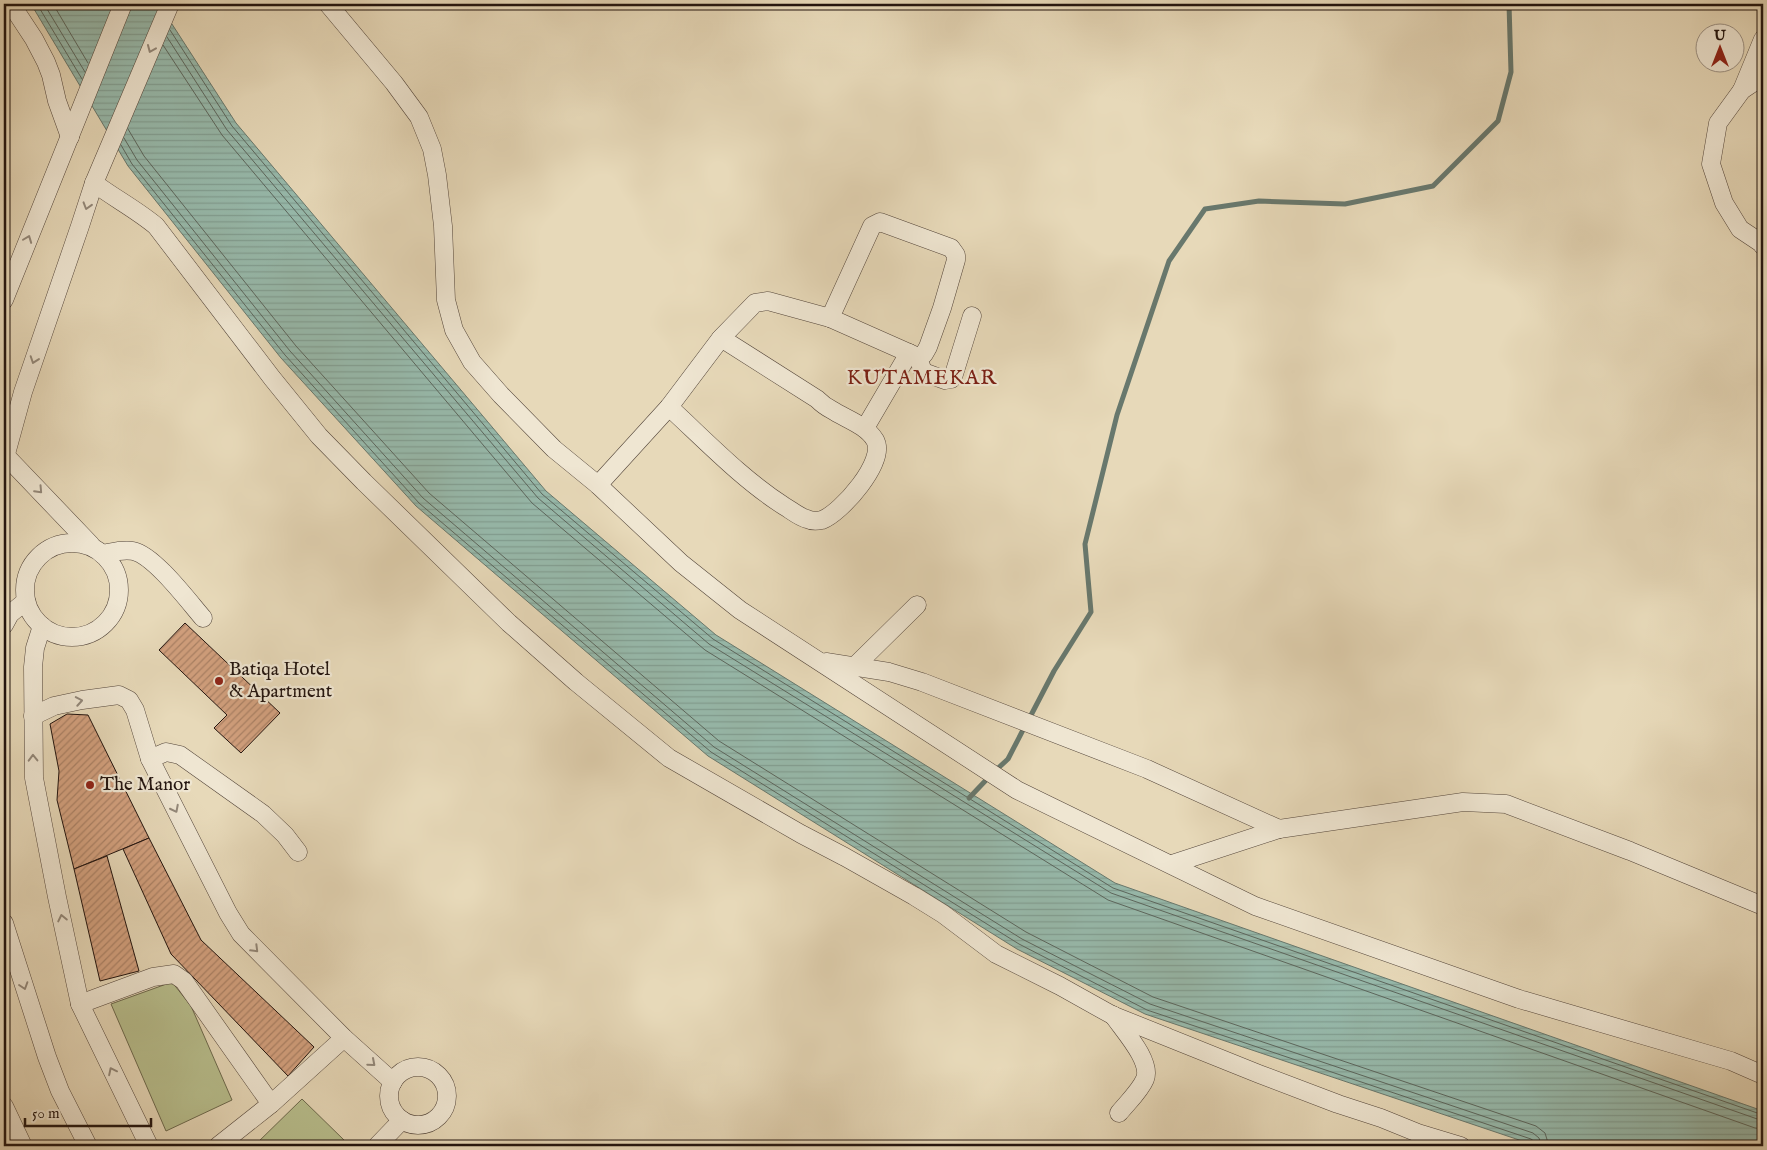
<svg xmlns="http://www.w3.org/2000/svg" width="1767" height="1150" viewBox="0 0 1767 1150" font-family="'IM FELL English',serif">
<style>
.park{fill:#b8bf8e;stroke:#6d6a4e}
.water{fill:url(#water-rules);stroke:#68786d}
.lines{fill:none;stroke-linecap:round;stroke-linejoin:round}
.shore{stroke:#5c675e;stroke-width:1}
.stream{stroke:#68786d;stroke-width:5}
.building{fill:url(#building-hatch);stroke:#22140f}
.minor-casing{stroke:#53453a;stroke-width:19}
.minor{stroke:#efe6d2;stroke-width:18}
.oneway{stroke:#93887a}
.poi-dot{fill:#8f2418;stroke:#efe6d2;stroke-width:2}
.labels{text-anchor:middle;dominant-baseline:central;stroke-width:4.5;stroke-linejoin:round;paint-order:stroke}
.poi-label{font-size:19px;fill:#22140f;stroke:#efe6d2;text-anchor:start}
.quarter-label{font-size:21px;letter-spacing:1px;fill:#7a1f14;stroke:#efe6d2}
</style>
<defs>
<pattern id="water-rules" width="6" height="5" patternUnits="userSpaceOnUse" patternTransform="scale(1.25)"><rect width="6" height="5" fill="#97baac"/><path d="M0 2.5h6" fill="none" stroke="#829f93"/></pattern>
<pattern id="building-hatch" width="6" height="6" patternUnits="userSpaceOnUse" patternTransform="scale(1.25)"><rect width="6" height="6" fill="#d3a17f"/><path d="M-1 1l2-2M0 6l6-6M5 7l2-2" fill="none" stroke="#ab8266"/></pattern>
</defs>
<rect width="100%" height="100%" fill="#e7d9b9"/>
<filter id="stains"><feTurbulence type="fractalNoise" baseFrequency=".004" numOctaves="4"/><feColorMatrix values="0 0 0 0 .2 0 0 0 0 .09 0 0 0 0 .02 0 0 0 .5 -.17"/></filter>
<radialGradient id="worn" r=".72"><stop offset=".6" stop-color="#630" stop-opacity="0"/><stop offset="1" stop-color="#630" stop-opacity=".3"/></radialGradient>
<g class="park">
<polygon points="172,982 191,1006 232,1100 166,1131 111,1004"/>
<polygon points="302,1099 345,1141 340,1146 254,1146"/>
</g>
<polygon class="water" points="31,4 159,4 236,123 546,491 716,635 1115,883 1763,1111 1763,1146 1537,1146 1145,1014 1017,949 708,756 416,506 281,358 128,166"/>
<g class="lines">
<g class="shore">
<polyline points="37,4 82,79"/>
<polyline points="44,4 85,72"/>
<polyline points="53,4 88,63"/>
<polyline points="170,30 232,126 542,494 713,639 1113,888 1763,1115"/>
<polyline points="167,37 227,130 538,498 709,644 1111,893 1763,1121"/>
<polyline points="163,45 222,135 532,503 705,650 1108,900 1755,1128 1763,1129"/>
<polyline points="128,129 144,156 296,346 429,493 719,741 1026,932 1153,997 1536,1126 1545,1133 1549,1146"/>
<polyline points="124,138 137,160 290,351 423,498 714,747 1022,939 1150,1004 1533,1133 1539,1138 1542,1146"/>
<polyline points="121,145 132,164 285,355 419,503 711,752 1019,944 1147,1010 1531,1139 1535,1142 1535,1146"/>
</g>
<g class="stream">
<polyline points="1029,719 1054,671 1091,612 1085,544 1117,415 1169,261 1205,209 1259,201 1345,204 1433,186 1498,121 1511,72 1509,4"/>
<polyline points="995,771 1008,759 1025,726"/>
<polyline points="969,798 989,777"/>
</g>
</g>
<g class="building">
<polygon points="185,623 280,713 241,753 214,728 227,715 159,650"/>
<polygon points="67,714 88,715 149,838 74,869 57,800 59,771 50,724"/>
<polygon points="149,838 201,940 314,1047 288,1076 171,954 123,849"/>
<polygon points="107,856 139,971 100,981 74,869"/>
</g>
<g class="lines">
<defs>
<g id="minor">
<polyline points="11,4 34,39 46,62 51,75 57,101 70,137"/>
<polyline points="328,4 394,83 419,117 432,149 437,175 443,226 446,300 454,330 472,362 501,395 554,449 598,485 681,563 740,610 1017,790 1255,906 1519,999 1731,1061 1763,1075"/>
<polyline points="1763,76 1742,90 1718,123 1711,164 1724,203 1740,229 1761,243 1763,246"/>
<polyline points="1742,90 1763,39"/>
<path d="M 94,183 C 114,198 137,210 156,226 L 272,378 L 319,436 L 364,482 L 509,623 L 576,682 L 669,758 L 801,834 L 845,857 L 914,896 L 943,914 L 996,954 L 1060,986 L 1112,1015 L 1259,1074 L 1338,1104 L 1381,1118 L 1418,1133 L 1461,1146"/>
<polyline points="4,300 123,4"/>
<polyline points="830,318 872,226 880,222 951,248 956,255 956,260 942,308 928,347 924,354 918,357"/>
<path d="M 669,407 C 706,441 742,479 784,506 C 791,510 799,517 807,519 C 811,521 817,521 822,520 C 841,513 887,461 875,440 C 866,425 846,419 832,410 C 826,407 821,403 817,399 L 721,338"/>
<polyline points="865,428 909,353"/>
<polyline points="5,455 91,545"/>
<polyline points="4,461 23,392 80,226 94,183 170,4"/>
<polyline points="598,485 669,407 721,338 755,303 768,301 830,318 918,357 922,369 926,373 945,380 951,379 954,374 972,316"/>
<circle cx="72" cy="590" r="47"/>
<path d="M 102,554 C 113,552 123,549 133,551 C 154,555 189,602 203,618"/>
<polyline points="4,625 10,614 26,601"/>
<polyline points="42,626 35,648 33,667 34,778 57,897 80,1004 149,1146"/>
<polyline points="826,662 889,672 922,682 1147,769 1279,829"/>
<polyline points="854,667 917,605"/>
<polyline points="33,716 54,706 82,700 119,695 129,700 135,710 150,759 228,913 241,934 344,1038 393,1082"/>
<polyline points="150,759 166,752 180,755 263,814 285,835 298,852"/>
<polyline points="1172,864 1279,829 1463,802 1506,804 1630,851 1763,906"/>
<polyline points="4,923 47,1057 60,1091 88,1146"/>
<polyline points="80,1004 153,977 174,974 184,981 271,1104"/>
<path d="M 1113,1015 C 1123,1030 1152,1061 1145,1079 C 1140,1091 1127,1103 1119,1113"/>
<circle cx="418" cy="1096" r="29"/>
<polyline points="4,1106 23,1146"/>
<polyline points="218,1146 271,1104 344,1038"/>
<polyline points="377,1146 402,1120"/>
</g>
</defs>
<use href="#minor" class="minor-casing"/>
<use href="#minor" class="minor"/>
</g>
<defs><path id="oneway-chevron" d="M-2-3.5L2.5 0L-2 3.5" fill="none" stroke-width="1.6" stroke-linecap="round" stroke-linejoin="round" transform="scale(1.25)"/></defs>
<g class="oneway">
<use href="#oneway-chevron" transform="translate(151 49) rotate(113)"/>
<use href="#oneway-chevron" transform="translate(87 206) rotate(107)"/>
<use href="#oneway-chevron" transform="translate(28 239) rotate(-69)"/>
<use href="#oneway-chevron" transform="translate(34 360) rotate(109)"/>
<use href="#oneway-chevron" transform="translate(39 490) rotate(47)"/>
<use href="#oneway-chevron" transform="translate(79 701) rotate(-10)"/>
<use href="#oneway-chevron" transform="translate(33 758) rotate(-91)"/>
<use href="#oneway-chevron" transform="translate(175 809) rotate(63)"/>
<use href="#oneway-chevron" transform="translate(62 918) rotate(-102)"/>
<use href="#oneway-chevron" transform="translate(255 949) rotate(45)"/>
<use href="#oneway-chevron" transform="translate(24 986) rotate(72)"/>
<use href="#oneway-chevron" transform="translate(372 1063) rotate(41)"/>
<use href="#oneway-chevron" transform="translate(112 1071) rotate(-116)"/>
</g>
<g class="poi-dot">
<circle cx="219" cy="681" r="5"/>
<circle cx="90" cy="785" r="5"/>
</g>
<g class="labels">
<g class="poi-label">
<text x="229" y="670">Batiqa Hotel<tspan x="229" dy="22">&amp; Apartment</tspan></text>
<text x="100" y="785">The Manor</text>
</g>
<g class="quarter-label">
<text x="922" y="378">KUTAMEKAR</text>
</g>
</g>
<rect width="1767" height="1150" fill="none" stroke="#e7d9b9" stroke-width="20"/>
<rect x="5" y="5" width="1757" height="1140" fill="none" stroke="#22140f" stroke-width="2.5"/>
<rect x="10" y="10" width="1747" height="1130" fill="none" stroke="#22140f"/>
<g transform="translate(1720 48)"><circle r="24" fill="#efe6d2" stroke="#9d9284"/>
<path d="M0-4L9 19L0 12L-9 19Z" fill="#8f2418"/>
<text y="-8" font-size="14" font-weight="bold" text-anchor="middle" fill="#22140f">U</text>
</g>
<path d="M25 1118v8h126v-8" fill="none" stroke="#22140f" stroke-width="2.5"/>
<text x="32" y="1118" font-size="15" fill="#22140f" stroke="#efe6d2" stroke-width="4" paint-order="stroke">50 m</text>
<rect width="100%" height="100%" filter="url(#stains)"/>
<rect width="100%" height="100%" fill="url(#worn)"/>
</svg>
